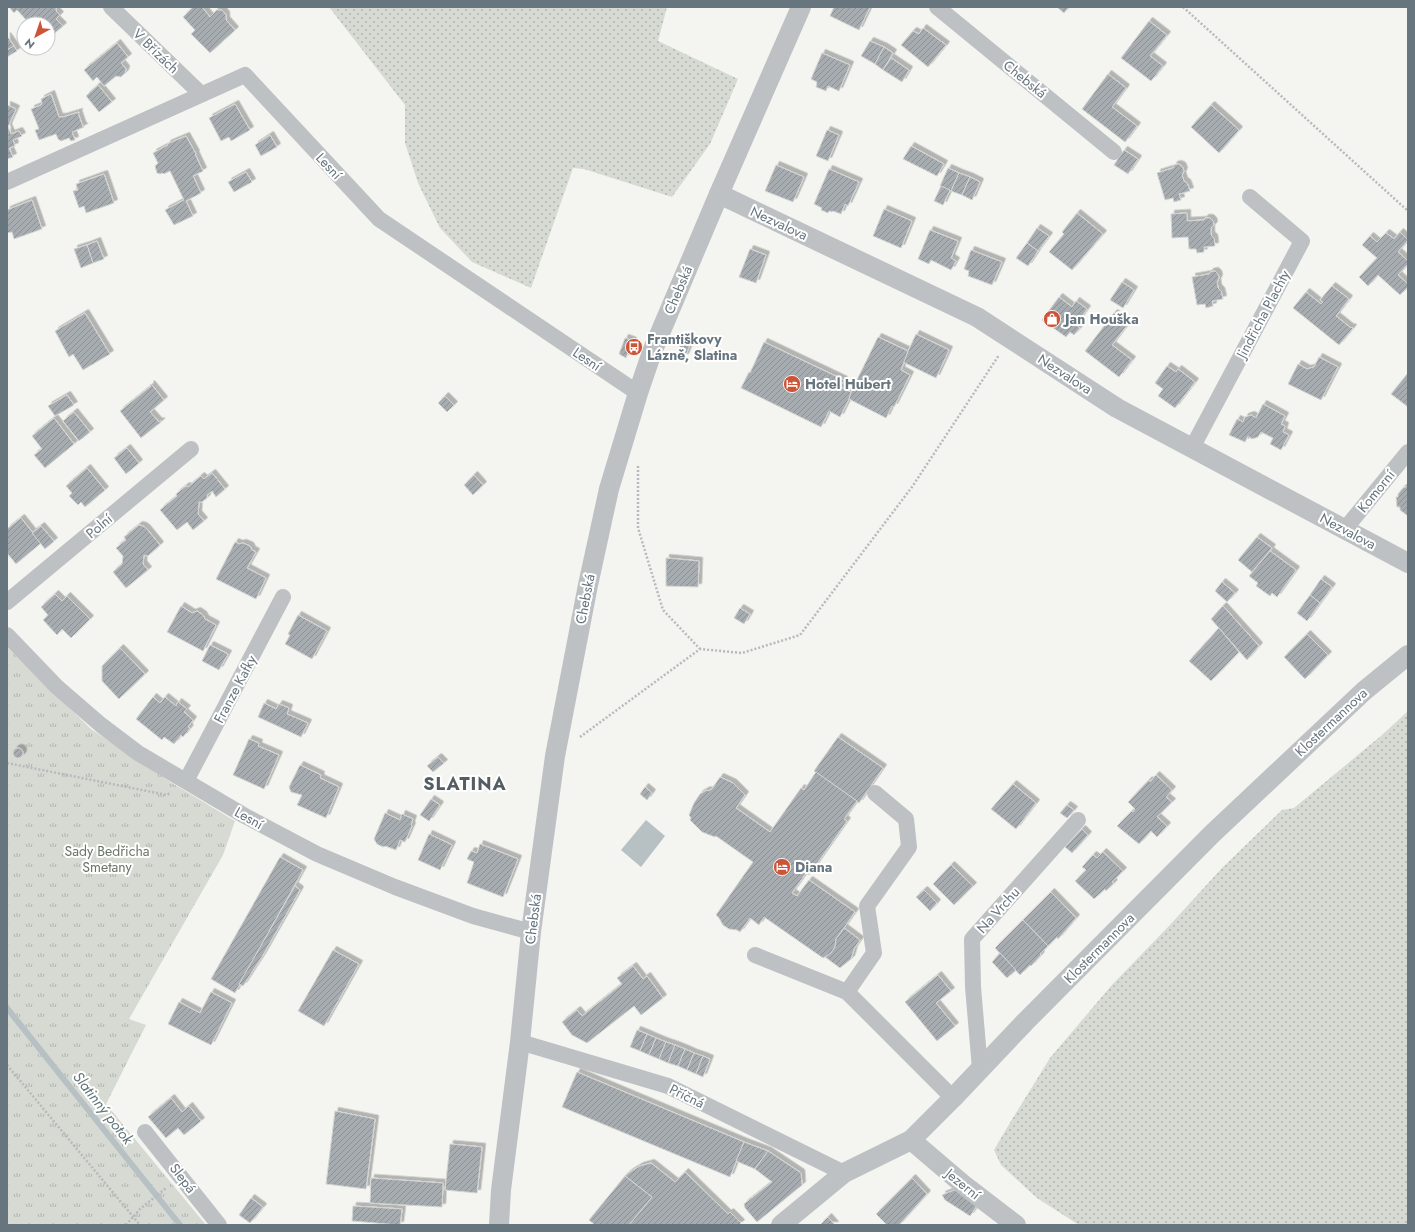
<svg xmlns="http://www.w3.org/2000/svg" width="1415" height="1232" viewBox="0 0 1415 1232" font-family="Jost,sans-serif">
<style>
.grass{fill:url(#grass-dots)}
.park{fill:url(#park-tufts)}
.water{fill:#b7c1c4}
.lines{fill:none;stroke-linecap:round;stroke-linejoin:round}
.stream{stroke:#b7c1c4;stroke-width:6}
.building{fill:url(#building-hatch);stroke:#d5d5d3;filter:url(#shadow)}
.path{stroke:#b7babc;stroke-width:2.5;stroke-dasharray:2 2;stroke-linecap:butt}
.minor{stroke:#bec1c4;stroke-width:16}
.tertiary{stroke:#bec1c4;stroke-width:20}
.labels{text-anchor:middle;dominant-baseline:central;stroke-width:4;stroke-linejoin:round;paint-order:stroke}
.street-label{font-size:14px;fill:#67757e;stroke:#fff}
.poi-label{font-size:14px;font-weight:bold;fill:#67757e;stroke:#fff;text-anchor:start}
.park-label{font-size:14px;fill:#697665;stroke:#fff}
.water-label{font-size:15px;font-style:italic;fill:#63767b;stroke:#fff}
.district-label{font-size:18px;font-weight:bold;letter-spacing:1px;fill:#545d64;stroke:#fff}
</style>
<defs>
<pattern id="grass-dots" width="8" height="8" patternUnits="userSpaceOnUse"><rect width="8" height="8" fill="#d6dad2"/><path d="M2 2h.1M6 6h.1" fill="none" stroke="#b1b5b0" stroke-width="1.8" stroke-linecap="round"/></pattern>
<pattern id="park-tufts" width="24" height="20" patternUnits="userSpaceOnUse"><rect width="24" height="20" fill="#d6dad2"/><path d="M3 7l-1-3M5 7V3M7 7l1-3M15 17l-1-3M17 17v-4M19 17l1-3" fill="none" stroke="#b1b5b0"/></pattern>
<pattern id="building-hatch" width="6" height="6" patternUnits="userSpaceOnUse"><rect width="6" height="6" fill="#a6acb0"/><path d="M-1 1l2-2M0 6l6-6M5 7l2-2" fill="none" stroke="#8b9194"/></pattern>
<filter id="shadow"><feDropShadow dx="3.5" dy="-3.5" stdDeviation="0" flood-color="#0004"/></filter>
</defs>
<rect width="100%" height="100%" fill="#f4f4f1"/>
<g class="grass">
<polygon points="329,7 667,7 658,41 738,79 710,144 672,197 584,169 573,168 531,288 472,262 440,228 418,183 405,143 405,105"/>
<polygon points="1408,711 1408,1225 1079,1225 1037,1198 1001,1165 994,1150 1011,1121 1050,1058 1111,986 1169,926 1222,868 1282,810 1294,808 1382,735"/>
</g>
<polygon class="park" points="7,647 91,729 172,783 235,821 223,855 129,1019 146,1025 106,1104 206,1225 7,1225"/>
<polygon class="water" points="646,820 665,836 641,867 621,850"/>
<g class="lines">
<polyline class="stream" points="7,1008 180,1225"/>
</g>
<g class="building">
<polygon points="9,7 56,7 56,11 60,15 56,19 63,26 48,39 48,24 30,24 17,10 14,13"/>
<polygon points="193,7 202,7 210,17 217,10 222,10 226,15 226,20 235,30 210,53 191,34 195,30 183,17"/>
<polygon points="834,7 870,7 859,30 830,16"/>
<polygon points="1057,7 1069,7 1064,13"/>
<polygon points="1149,21 1167,35 1150,56 1163,66 1151,81 1121,58"/>
<polygon points="923,28 946,45 928,67 901,45 913,31 919,34"/>
<polygon points="7,36 14,46 7,50"/>
<polygon points="870,41 884,47 875,64 861,56"/>
<polygon points="117,43 128,57 121,63 126,69 125,73 121,77 116,76 104,86 97,77 93,81 84,70"/>
<polygon points="14,46 17,51 7,57 7,50"/>
<polygon points="884,47 893,53 883,70 875,64"/>
<polygon points="822,53 850,65 839,91 828,86 826,91 816,87 817,82 811,79"/>
<polygon points="891,58 909,70 902,82 883,70"/>
<polygon points="1108,74 1126,88 1112,107 1137,126 1125,142 1082,109"/>
<polygon points="98,85 112,102 99,112 86,96"/>
<polygon points="51,94 59,117 63,117 79,112 79,113 78,113 83,127 84,126 84,127 72,132 75,140 71,141 69,138 61,141 58,139 56,134 39,140 35,130 39,129 31,109 41,105 42,103 41,99"/>
<polygon points="235,104 250,130 231,141 229,137 221,141 209,118"/>
<polygon points="7,105 16,109 7,129"/>
<polygon points="1211,105 1239,130 1219,153 1191,127"/>
<polygon points="8,127 11,134 19,131 22,136 13,140 15,146 9,148 13,157 7,159"/>
<polygon points="827,130 839,135 828,161 816,156"/>
<polygon points="270,135 277,147 261,156 255,145"/>
<polygon points="186,136 196,154 195,154 203,171 193,176 201,193 186,201 193,216 174,225 165,210 184,200 170,171 164,174 163,173 160,174 157,173 155,166 158,163 153,153 168,145 167,144"/>
<polygon points="911,146 944,164 937,176 903,159"/>
<polygon points="1124,150 1138,159 1128,174 1114,165"/>
<polygon points="1178,164 1182,166 1184,171 1182,175 1184,181 1187,183 1190,191 1179,194 1181,200 1174,202 1173,198 1165,200 1157,173 1173,168 1174,165"/>
<polygon points="776,165 804,177 793,202 765,191"/>
<polygon points="948,168 959,173 951,191 940,186"/>
<polygon points="829,169 859,182 848,206 845,204 841,214 833,211 832,212 829,211 828,213 821,210 822,208 814,204"/>
<polygon points="246,172 252,182 234,192 228,182"/>
<polygon points="959,173 970,177 962,195 951,191"/>
<polygon points="104,174 114,203 86,213 84,206 79,208 73,191 78,190 76,184"/>
<polygon points="970,177 980,182 972,200 962,195"/>
<polygon points="941,186 950,190 943,205 934,201"/>
<polygon points="32,200 42,229 14,239 12,232 7,233 7,210"/>
<polygon points="884,209 912,221 901,248 873,236"/>
<polygon points="1077,213 1103,234 1072,270 1049,252 1064,234 1062,232"/>
<polygon points="1187,213 1187,221 1204,220 1205,218 1210,218 1213,221 1214,225 1211,228 1211,235 1214,238 1215,246 1204,247 1204,252 1197,253 1196,249 1189,249 1188,237 1172,238 1171,214"/>
<polygon points="1037,228 1049,236 1038,251 1027,243"/>
<polygon points="930,230 958,241 951,258 956,261 951,270 931,260 929,264 918,259"/>
<polygon points="1400,232 1408,240 1398,252 1408,261 1408,264 1398,275 1408,284 1408,287 1400,295 1378,275 1368,286 1359,277 1377,258 1362,245 1370,236 1377,242 1386,233 1394,239"/>
<polygon points="97,241 104,259 93,263 87,245"/>
<polygon points="1027,243 1038,251 1028,266 1016,258"/>
<polygon points="87,245 93,263 81,268 74,249"/>
<polygon points="750,249 766,255 756,283 739,277"/>
<polygon points="971,250 1002,262 992,285 968,276 969,271 964,269"/>
<polygon points="1215,271 1218,274 1219,278 1217,282 1218,288 1221,291 1223,299 1212,301 1213,306 1206,308 1205,304 1197,305 1192,277 1209,274 1210,272"/>
<polygon points="1122,282 1134,290 1123,308 1110,300"/>
<polygon points="1332,286 1349,299 1336,316 1351,328 1352,327 1353,328 1339,345 1293,308 1306,292 1321,304 1323,302 1320,300"/>
<polygon points="1059,297 1072,307 1076,301 1087,309 1076,325 1080,328 1074,335 1070,332 1066,337 1042,320"/>
<polygon points="85,313 110,354 83,370 73,354 69,357 55,331"/>
<polygon points="1114,313 1128,324 1112,345 1132,360 1119,377 1085,351"/>
<polygon points="916,334 949,350 936,378 903,362"/>
<polygon points="878,337 908,351 901,370 910,375 894,407 892,406 886,418 849,399 851,392"/>
<polygon points="625,338 633,341 626,358 619,354"/>
<polygon points="683,338 691,342 685,357 677,354"/>
<polygon points="764,342 844,380 840,387 851,392 849,399 840,417 829,411 821,427 741,388 749,372 750,373"/>
<polygon points="1319,357 1338,367 1321,400 1288,384 1298,364 1307,369 1314,367"/>
<polygon points="1167,366 1176,372 1178,369 1195,382 1175,408 1158,396 1163,389 1155,383"/>
<polygon points="1408,373 1408,407 1391,394"/>
<polygon points="151,384 164,400 150,412 159,422 161,421 161,422 141,438 120,411 151,386 150,385"/>
<polygon points="67,395 74,405 55,416 48,406"/>
<polygon points="445,396 454,405 447,412 438,403"/>
<polygon points="1263,404 1285,416 1281,424 1285,426 1283,432 1289,435 1281,450 1270,444 1273,438 1261,432 1258,437 1252,439 1248,436 1245,442 1229,435 1237,419 1243,422 1245,417 1251,415 1256,418"/>
<polygon points="74,412 90,432 79,441 63,421"/>
<polygon points="54,418 74,444 45,468 34,455 42,449 32,436"/>
<polygon points="127,448 139,463 126,474 114,458"/>
<polygon points="87,468 105,490 85,507 81,502 78,505 69,496 72,493 66,486"/>
<polygon points="212,473 225,489 216,497 212,491 207,495 207,498 202,502 199,502 198,514 204,521 193,530 187,522 177,530 160,510 177,496 176,494 186,486 188,487 201,476 204,479"/>
<polygon points="474,475 483,485 473,495 464,485"/>
<polygon points="1408,485 1408,516 1400,510 1400,507 1397,507 1396,497 1398,497 1398,494 1403,488 1406,487"/>
<polygon points="21,518 41,543 16,564 7,553 7,529"/>
<polygon points="139,525 143,526 146,528 160,545 148,556 144,555 143,564 148,570 126,588 113,572 122,564 123,556 116,548 126,540 124,537"/>
<polygon points="41,526 54,541 45,549 32,533"/>
<polygon points="1257,537 1272,548 1252,572 1238,560"/>
<polygon points="235,542 239,544 243,543 250,546 252,550 256,552 247,568 266,578 256,599 216,579"/>
<polygon points="1270,551 1296,570 1277,597 1272,593 1270,596 1256,586 1258,583 1249,576"/>
<polygon points="666,558 699,561 698,587 666,586"/>
<polygon points="1321,579 1332,587 1320,603 1310,595"/>
<polygon points="1222,582 1235,593 1227,602 1215,591"/>
<polygon points="55,594 62,601 67,596 90,619 71,638 62,629 57,635 43,620 48,615 41,607"/>
<polygon points="1310,595 1320,603 1307,621 1297,613"/>
<polygon points="181,606 192,613 197,611 203,615 205,619 216,625 203,651 167,632"/>
<polygon points="1223,606 1259,646 1247,660 1211,619"/>
<polygon points="740,608 750,614 744,624 734,618"/>
<polygon points="298,615 327,631 312,659 285,644 290,635 288,634"/>
<polygon points="1219,628 1239,652 1211,681 1189,661"/>
<polygon points="1307,634 1328,655 1305,679 1284,657"/>
<polygon points="210,645 228,654 219,670 202,661"/>
<polygon points="120,648 145,674 119,699 102,681 102,666"/>
<polygon points="153,697 160,703 165,697 176,706 178,702 187,709 184,712 193,720 188,727 190,728 183,737 181,735 174,744 164,737 162,740 136,719"/>
<polygon points="264,703 276,709 279,704 289,708 287,714 308,723 301,737 258,717"/>
<polygon points="838,737 883,768 859,803 814,771"/>
<polygon points="249,739 259,743 258,746 279,755 264,789 233,775"/>
<circle cx="18" cy="753" r="5"/>
<polygon points="438,757 444,763 433,772 427,766"/>
<polygon points="300,765 321,775 320,778 339,787 326,818 297,805 302,795 291,792 289,787"/>
<polygon points="816,772 857,801 844,819 847,821 809,875 806,873 792,893 797,896 809,880 855,912 836,939 835,947 831,953 823,958 764,917 759,925 750,918 740,932 737,930 729,929 723,925 719,918 716,915 753,862 716,836 715,837 702,832 690,820 691,818 689,815 694,803 700,794 707,790 708,791 712,789 720,777 733,783 745,795 736,808 770,832 801,788 804,790"/>
<polygon points="1156,775 1172,790 1166,797 1172,802 1157,817 1167,826 1157,837 1151,831 1139,844 1117,826 1132,811 1133,812 1135,809 1128,802 1149,780 1150,782"/>
<polygon points="1013,784 1036,803 1016,829 991,809"/>
<polygon points="645,787 652,793 647,800 640,794"/>
<polygon points="431,799 440,805 429,821 420,815"/>
<polygon points="1067,805 1074,810 1067,818 1060,813"/>
<polygon points="385,813 400,820 402,814 413,819 411,825 412,826 405,842 400,840 396,850 385,846 383,847 377,844 374,839"/>
<polygon points="1082,829 1088,835 1072,853 1065,847"/>
<polygon points="429,834 452,845 440,870 418,860"/>
<polygon points="480,844 518,859 503,897 467,883 474,862 467,859 471,851 477,853"/>
<polygon points="1103,852 1123,871 1112,882 1114,883 1106,891 1105,889 1094,899 1075,881 1086,870 1082,867 1093,855 1097,858"/>
<polygon points="280,857 303,870 235,993 211,979"/>
<polygon points="951,865 973,886 954,905 933,884"/>
<polygon points="295,886 300,890 263,955 243,986 239,984"/>
<polygon points="924,890 937,903 930,911 916,897"/>
<polygon points="1051,892 1076,918 1058,939 1057,937 1048,946 1023,920"/>
<polygon points="1023,920 1048,946 1040,954 1041,955 1031,966 1030,965 1020,975 995,948"/>
<polygon points="844,928 860,940 854,949 851,959 840,968 825,957 831,953 835,947 836,939"/>
<polygon points="333,950 359,964 324,1026 298,1011"/>
<polygon points="1000,953 1016,970 1007,978 992,962"/>
<polygon points="633,966 643,979 647,976 663,998 641,1015 634,1006 587,1043 572,1035 562,1022 577,1010 582,1016 622,984 617,978"/>
<polygon points="938,975 951,991 936,1003 955,1026 937,1041 905,1002"/>
<polygon points="211,992 232,1003 211,1045 168,1024 179,1002 200,1013"/>
<polygon points="637,1030 647,1034 640,1051 630,1047"/>
<polygon points="647,1034 656,1038 649,1055 640,1051"/>
<polygon points="656,1038 666,1042 659,1059 649,1055"/>
<polygon points="666,1042 675,1045 668,1063 659,1059"/>
<polygon points="675,1045 685,1049 678,1066 668,1063"/>
<polygon points="685,1049 694,1053 687,1070 678,1066"/>
<polygon points="694,1053 703,1056 696,1074 687,1070"/>
<polygon points="703,1056 710,1059 703,1077 696,1074"/>
<polygon points="577,1072 744,1142 730,1177 562,1107"/>
<polygon points="171,1098 182,1112 189,1106 201,1121 184,1135 178,1128 166,1138 148,1117"/>
<polygon points="335,1111 375,1119 366,1189 326,1184"/>
<polygon points="744,1142 768,1151 755,1169 736,1161"/>
<polygon points="450,1144 482,1147 477,1193 445,1190"/>
<polygon points="768,1151 801,1173 802,1185 757,1222 745,1208 744,1204 772,1182 755,1169"/>
<polygon points="651,1163 675,1182 685,1172 728,1214 730,1212 741,1223 739,1225 629,1225 652,1197 625,1176 630,1172 640,1166"/>
<polygon points="625,1176 652,1197 629,1225 595,1225 589,1220"/>
<polygon points="371,1178 443,1183 442,1207 370,1203"/>
<polygon points="912,1178 927,1194 899,1225 887,1225 876,1214"/>
<polygon points="957,1189 978,1204 970,1216 945,1200 942,1195"/>
<polygon points="251,1198 263,1207 250,1223 239,1215"/>
<polygon points="353,1206 402,1209 400,1225 352,1221"/>
<polygon points="828,1217 835,1225 820,1225"/>
</g>
<g class="lines">
<g class="path">
<polyline points="1183,7 1408,211"/>
<polyline points="638,466 638,528 663,610 700,649"/>
<polyline points="580,737 700,649 742,653 800,635 912,487 999,355"/>
<polyline points="7,763 167,795 171,792"/>
<polyline points="7,1065 140,1225"/>
<polyline points="126,1225 140,1209 166,1188"/>
</g>
<g class="minor">
<polyline points="111,7 201,94"/>
<polyline points="937,7 1114,152"/>
<polyline points="7,182 245,75 379,219 638,393"/>
<polyline points="1192,448 1302,241 1250,197"/>
<polyline points="1345,529 1408,452"/>
<polyline points="7,602 191,449"/>
<polyline points="7,635 57,687 101,725 138,753 245,816 317,854 395,887 473,916 531,932"/>
<polyline points="186,781 283,597"/>
<polyline points="875,793 906,819 909,847 867,906 874,953 847,992 953,1098"/>
<polyline points="755,955 847,992"/>
<polyline points="520,1042 668,1086 844,1173"/>
<polyline points="980,1069 973,987 972,939 1078,820"/>
<polyline points="145,1132 219,1225"/>
</g>
<g class="tertiary">
<polyline points="719,194 977,317 1117,408 1408,563"/>
<polyline points="911,1140 965,1186 1016,1225"/>
<polyline points="499,1225 501,1190 520,1042 531,932 555,756 588,585 609,489 638,393 652,352 719,194 801,7"/>
<polyline points="781,1225 844,1173 911,1140 953,1098 1025,1022 1212,834 1364,691 1408,655"/>
</g>
</g>
<defs>
<symbol id="shop-disc" viewBox="-11 -11 22 22"><circle r="9.5" fill="#cc5539" stroke="#fff"/><path d="M-5-2.5h2.3a2.7 3.5 0 0 1 5.4 0H5L5.5 6h-11ZM-1.5-2.5h3a1.5 2.3 0 0 0-3 0Z" fill="#fff"/></symbol>
<symbol id="bus-disc" viewBox="-11 -11 22 22"><circle r="9.5" fill="#cc5539" stroke="#fff"/><path d="M-5-6H5V4H4V6H2V4H-2V6H-4V4H-5ZM-3.5-4V0h7V-4ZM-3.5 1.2v1.5H-2V1.2ZM2 1.2v1.5H3.5V1.2Z" fill="#fff"/></symbol>
<symbol id="hotel-disc" viewBox="-11 -11 22 22"><circle r="9.5" fill="#cc5539" stroke="#fff"/><path d="M-6-4.5h1.5V1H6V5H4.5V3h-9V5H-6ZM-4 0a1.8 1.8 0 1 1 3.6 0ZM.5 0V-2.5h3Q6-2.5 6 0Z" fill="#fff"/></symbol>
</defs>
<g fill-rule="evenodd">
<use href="#shop-disc" x="1042" y="309" width="20" height="20"/>
<use href="#bus-disc" x="624" y="337" width="20" height="20"/>
<use href="#hotel-disc" x="782" y="374" width="20" height="20"/>
<use href="#hotel-disc" x="772" y="857" width="20" height="20"/>
</g>
<g class="labels">
<g class="street-label">
<text transform="translate(156 51) rotate(44)">V Břízách</text>
<text transform="translate(1025 79) rotate(39)">Chebská</text>
<text transform="translate(329 166) rotate(47)">Lesní</text>
<text transform="translate(779 223) rotate(25)">Nezvalova</text>
<text transform="translate(678 290) rotate(-67)">Chebská</text>
<text transform="translate(1263 314) rotate(-62)">Jindřicha Plachty</text>
<text transform="translate(587 359) rotate(34)">Lesní</text>
<text transform="translate(1065 374) rotate(33)">Nezvalova</text>
<text transform="translate(1376 491) rotate(-51)">Komorní</text>
<text transform="translate(99 526) rotate(-40)">Polní</text>
<text transform="translate(1348 531) rotate(28)">Nezvalova</text>
<text transform="translate(585 599) rotate(-79)">Chebská</text>
<text transform="translate(235 689) rotate(-62)">Franze Kafky</text>
<text transform="translate(1331 722) rotate(-43)">Klostermannova</text>
<text transform="translate(249 818) rotate(29)">Lesní</text>
<text transform="translate(998 910) rotate(-48)">Na Vrchu</text>
<text transform="translate(533 919) rotate(-83)">Chebská</text>
<text transform="translate(1099 948) rotate(-45)">Klostermannova</text>
<text transform="translate(687 1096) rotate(26)">Příčná</text>
<text transform="translate(183 1178) rotate(52)">Slepá</text>
<text transform="translate(963 1184) rotate(39)">Jezerní</text>
</g>
<g class="poi-label">
<text x="1065" y="319">Jan Houška</text>
<text x="647" y="339">Františkovy<tspan x="647" dy="16">Lázně, Slatina</tspan></text>
<text x="805" y="384">Hotel Hubert</text>
<text x="795" y="867">Diana</text>
</g>
<g class="park-label">
<text x="107" y="851">Sady Bedřicha<tspan x="107" dy="16">Smetany</tspan></text>
</g>
<g class="water-label">
<text transform="translate(103 1108) rotate(52)">Slatinný potok</text>
</g>
<g class="district-label">
<text x="465" y="784">SLATINA</text>
</g>
</g>
<rect width="1415" height="1232" fill="none" stroke="#67757e" stroke-width="16"/>
<g transform="translate(36 36) rotate(220)"><circle r="19" fill="#ffffff" stroke="#c2c8cb"/>
<path d="M0-3L7 15L0 10L-7 15Z" fill="#cc5539"/>
<text y="-6" font-size="11" font-weight="bold" text-anchor="middle" fill="#67757e">N</text>
</g>
</svg>
